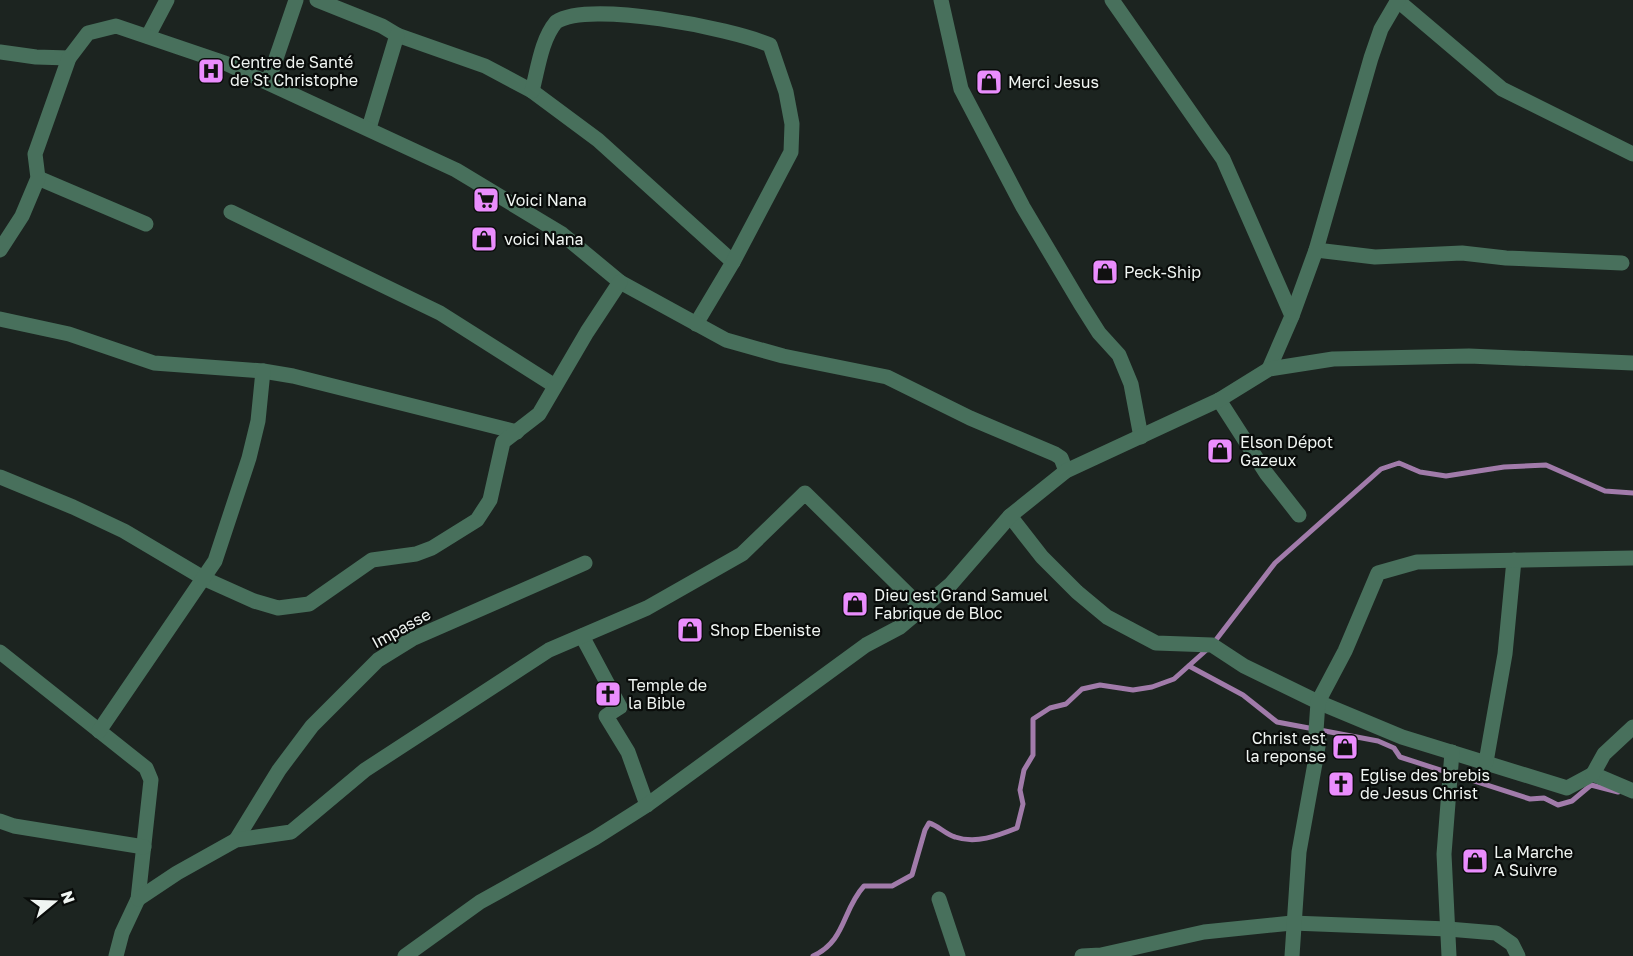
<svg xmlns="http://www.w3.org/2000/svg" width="1633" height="956" viewBox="0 0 1633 956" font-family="'Golos Text',sans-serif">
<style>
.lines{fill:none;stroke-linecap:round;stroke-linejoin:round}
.stream{stroke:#a17baa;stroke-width:5}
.street{stroke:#48705c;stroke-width:15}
.labels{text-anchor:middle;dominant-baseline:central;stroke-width:4.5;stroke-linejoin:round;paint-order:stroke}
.poi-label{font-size:16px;fill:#f0f5f2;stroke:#090c0a;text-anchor:start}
.street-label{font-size:16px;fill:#f0f5f2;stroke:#090c0a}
</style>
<rect width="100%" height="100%" fill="#1c2420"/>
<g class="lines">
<g class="stream">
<polyline points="1189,666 1243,695 1277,722 1378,741 1394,748 1400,757 1530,799 1544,798 1558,805 1572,801 1591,785 1618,792"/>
<path d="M 813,956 C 846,941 842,910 864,886 L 892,886 L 912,875 L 925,830 L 929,823 C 939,826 945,834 955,837 C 976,844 997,836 1017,828 L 1023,804 L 1020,790 L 1024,770 L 1033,755 L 1033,719 L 1050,708 L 1066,704 L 1082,689 L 1100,685 L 1133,690 L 1152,687 L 1174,679 L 1212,645 L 1275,563 L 1381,469 L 1399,463 L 1420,472 L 1446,476 L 1504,467 L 1546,465 L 1605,491 L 1633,493"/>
</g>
<g class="street">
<polyline points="317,0 382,26 397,35 485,66 532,91 598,140 733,262"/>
<polyline points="941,0 961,89 1023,207 1080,303 1099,333 1119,355 1131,384 1141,437"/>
<polyline points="1112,0 1223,159 1292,316 1269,369"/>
<polyline points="1397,0 1502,89 1633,154"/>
<polyline points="148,36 167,0"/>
<polyline points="0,52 36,57 69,58"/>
<polyline points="268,82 296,0"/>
<path d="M 532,91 C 538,69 541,40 556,22 C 589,0 730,28 770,45 L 786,92 L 792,124 L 791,152 L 733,262 L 696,324"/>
<polyline points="369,128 397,35"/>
<polyline points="38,178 146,224"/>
<polyline points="231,212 440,313 555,386"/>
<polyline points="0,250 22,216 38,178 35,154 69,58 88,33 116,26 225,63 456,170 562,234 620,282 726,340 783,356 887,377 970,418 1055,454 1061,458 1066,471"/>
<polyline points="1316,250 1375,257 1462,253 1506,258 1622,263"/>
<polyline points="1292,316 1316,250 1371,58 1381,29 1398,0"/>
<polyline points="0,319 69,334 154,363 263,371 293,376 517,432"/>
<polyline points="1219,400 1266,473 1299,515"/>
<polyline points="0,477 73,507 124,531 205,579 254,601 278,608 309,604 372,560 416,554 432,548 477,520 490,500 503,442 539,414 587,332 620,282"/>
<polyline points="1010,516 1042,557 1077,592 1107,617 1156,643 1212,645 1244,666 1318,702 1402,737 1567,788 1593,774 1633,791"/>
<polyline points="582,636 620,707 606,716 628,752 647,805"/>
<polyline points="0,652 146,768 151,780 138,899 122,933 116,956"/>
<polyline points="99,731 215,561 249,458 258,421 263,371"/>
<polyline points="1486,762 1505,654 1514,560"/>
<polyline points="1593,774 1604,754 1633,727"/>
<polyline points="0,821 14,826 144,847"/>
<polyline points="236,840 279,770 312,726 378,660 412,639 585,563"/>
<polyline points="138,899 177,873 236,840 291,832 365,770 549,650 647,608 742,554 805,493 922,608"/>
<polyline points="939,899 958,956"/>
<polyline points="405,956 480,902 595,838 647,805 866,645 900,627 951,584 1010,516 1066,471 1219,400 1269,369 1333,359 1469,356 1633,363"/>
<polyline points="1082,956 1101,955 1204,932 1292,923 1448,929 1496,933 1512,944 1518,956"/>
<polyline points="1292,956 1299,852 1319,741 1316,731 1318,702 1345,651 1378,573 1417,562 1633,558"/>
<polyline points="1449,956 1444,854 1452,752"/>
</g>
</g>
<defs>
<symbol id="hospital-square" viewBox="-11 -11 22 22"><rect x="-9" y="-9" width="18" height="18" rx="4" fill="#ea8dfd" stroke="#090c0a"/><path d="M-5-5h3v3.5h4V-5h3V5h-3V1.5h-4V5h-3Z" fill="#111"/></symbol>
<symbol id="shop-square" viewBox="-11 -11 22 22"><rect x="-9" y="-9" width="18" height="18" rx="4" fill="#ea8dfd" stroke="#090c0a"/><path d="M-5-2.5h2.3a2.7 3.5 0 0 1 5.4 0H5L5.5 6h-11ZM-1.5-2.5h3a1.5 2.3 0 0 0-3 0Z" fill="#111"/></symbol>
<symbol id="supermarket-square" viewBox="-11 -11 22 22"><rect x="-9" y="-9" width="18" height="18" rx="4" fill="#ea8dfd" stroke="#090c0a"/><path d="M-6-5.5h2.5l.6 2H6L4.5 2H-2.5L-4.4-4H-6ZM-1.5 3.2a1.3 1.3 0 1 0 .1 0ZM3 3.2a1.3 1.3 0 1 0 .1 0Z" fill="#111"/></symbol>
<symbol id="church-square" viewBox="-11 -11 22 22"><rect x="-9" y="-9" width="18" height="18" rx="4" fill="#ea8dfd" stroke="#090c0a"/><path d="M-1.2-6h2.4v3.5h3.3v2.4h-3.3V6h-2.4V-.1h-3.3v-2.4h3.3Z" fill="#111"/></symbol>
</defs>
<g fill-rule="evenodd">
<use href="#hospital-square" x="196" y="56" width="30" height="30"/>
<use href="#shop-square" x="974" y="67" width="30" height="30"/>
<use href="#supermarket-square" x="471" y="185" width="30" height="30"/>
<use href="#shop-square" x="469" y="224" width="30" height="30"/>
<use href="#shop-square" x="1090" y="257" width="30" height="30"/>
<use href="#shop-square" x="1205" y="436" width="30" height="30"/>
<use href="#shop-square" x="840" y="589" width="30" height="30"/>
<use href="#shop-square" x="675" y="615" width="30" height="30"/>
<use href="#church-square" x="593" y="679" width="30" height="30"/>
<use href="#shop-square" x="1330" y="732" width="30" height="30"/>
<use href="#church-square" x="1326" y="769" width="30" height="30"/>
<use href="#shop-square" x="1460" y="846" width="30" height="30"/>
</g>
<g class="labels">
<g class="poi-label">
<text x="230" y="62">Centre de Santé<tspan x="230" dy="18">de St Christophe</tspan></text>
<text x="1008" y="82">Merci Jesus</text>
<text x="506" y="200">Voici Nana</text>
<text x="504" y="239">voici Nana</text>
<text x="1124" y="272">Peck-Ship</text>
<text x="1240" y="442">Elson Dépot<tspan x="1240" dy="18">Gazeux</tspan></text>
<text x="874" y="595">Dieu est Grand Samuel<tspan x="874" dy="18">Fabrique de Bloc</tspan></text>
<text x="710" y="630">Shop Ebeniste</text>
<text x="628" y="685">Temple de<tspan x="628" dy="18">la Bible</tspan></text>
<text x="1326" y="738" text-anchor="end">Christ est<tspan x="1326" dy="18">la reponse</tspan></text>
<text x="1360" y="775">Eglise des brebis<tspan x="1360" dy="18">de Jesus Christ</tspan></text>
<text x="1494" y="852">La Marche<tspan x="1494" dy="18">A Suivre</tspan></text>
</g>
<g class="street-label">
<text transform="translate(401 628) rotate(-29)">Impasse</text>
</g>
</g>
<g transform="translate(54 902) rotate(71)" stroke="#090c0a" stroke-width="4.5" paint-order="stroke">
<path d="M0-4.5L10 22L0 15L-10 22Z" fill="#f0f5f2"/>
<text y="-9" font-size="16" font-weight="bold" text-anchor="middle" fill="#f0f5f2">N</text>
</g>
</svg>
